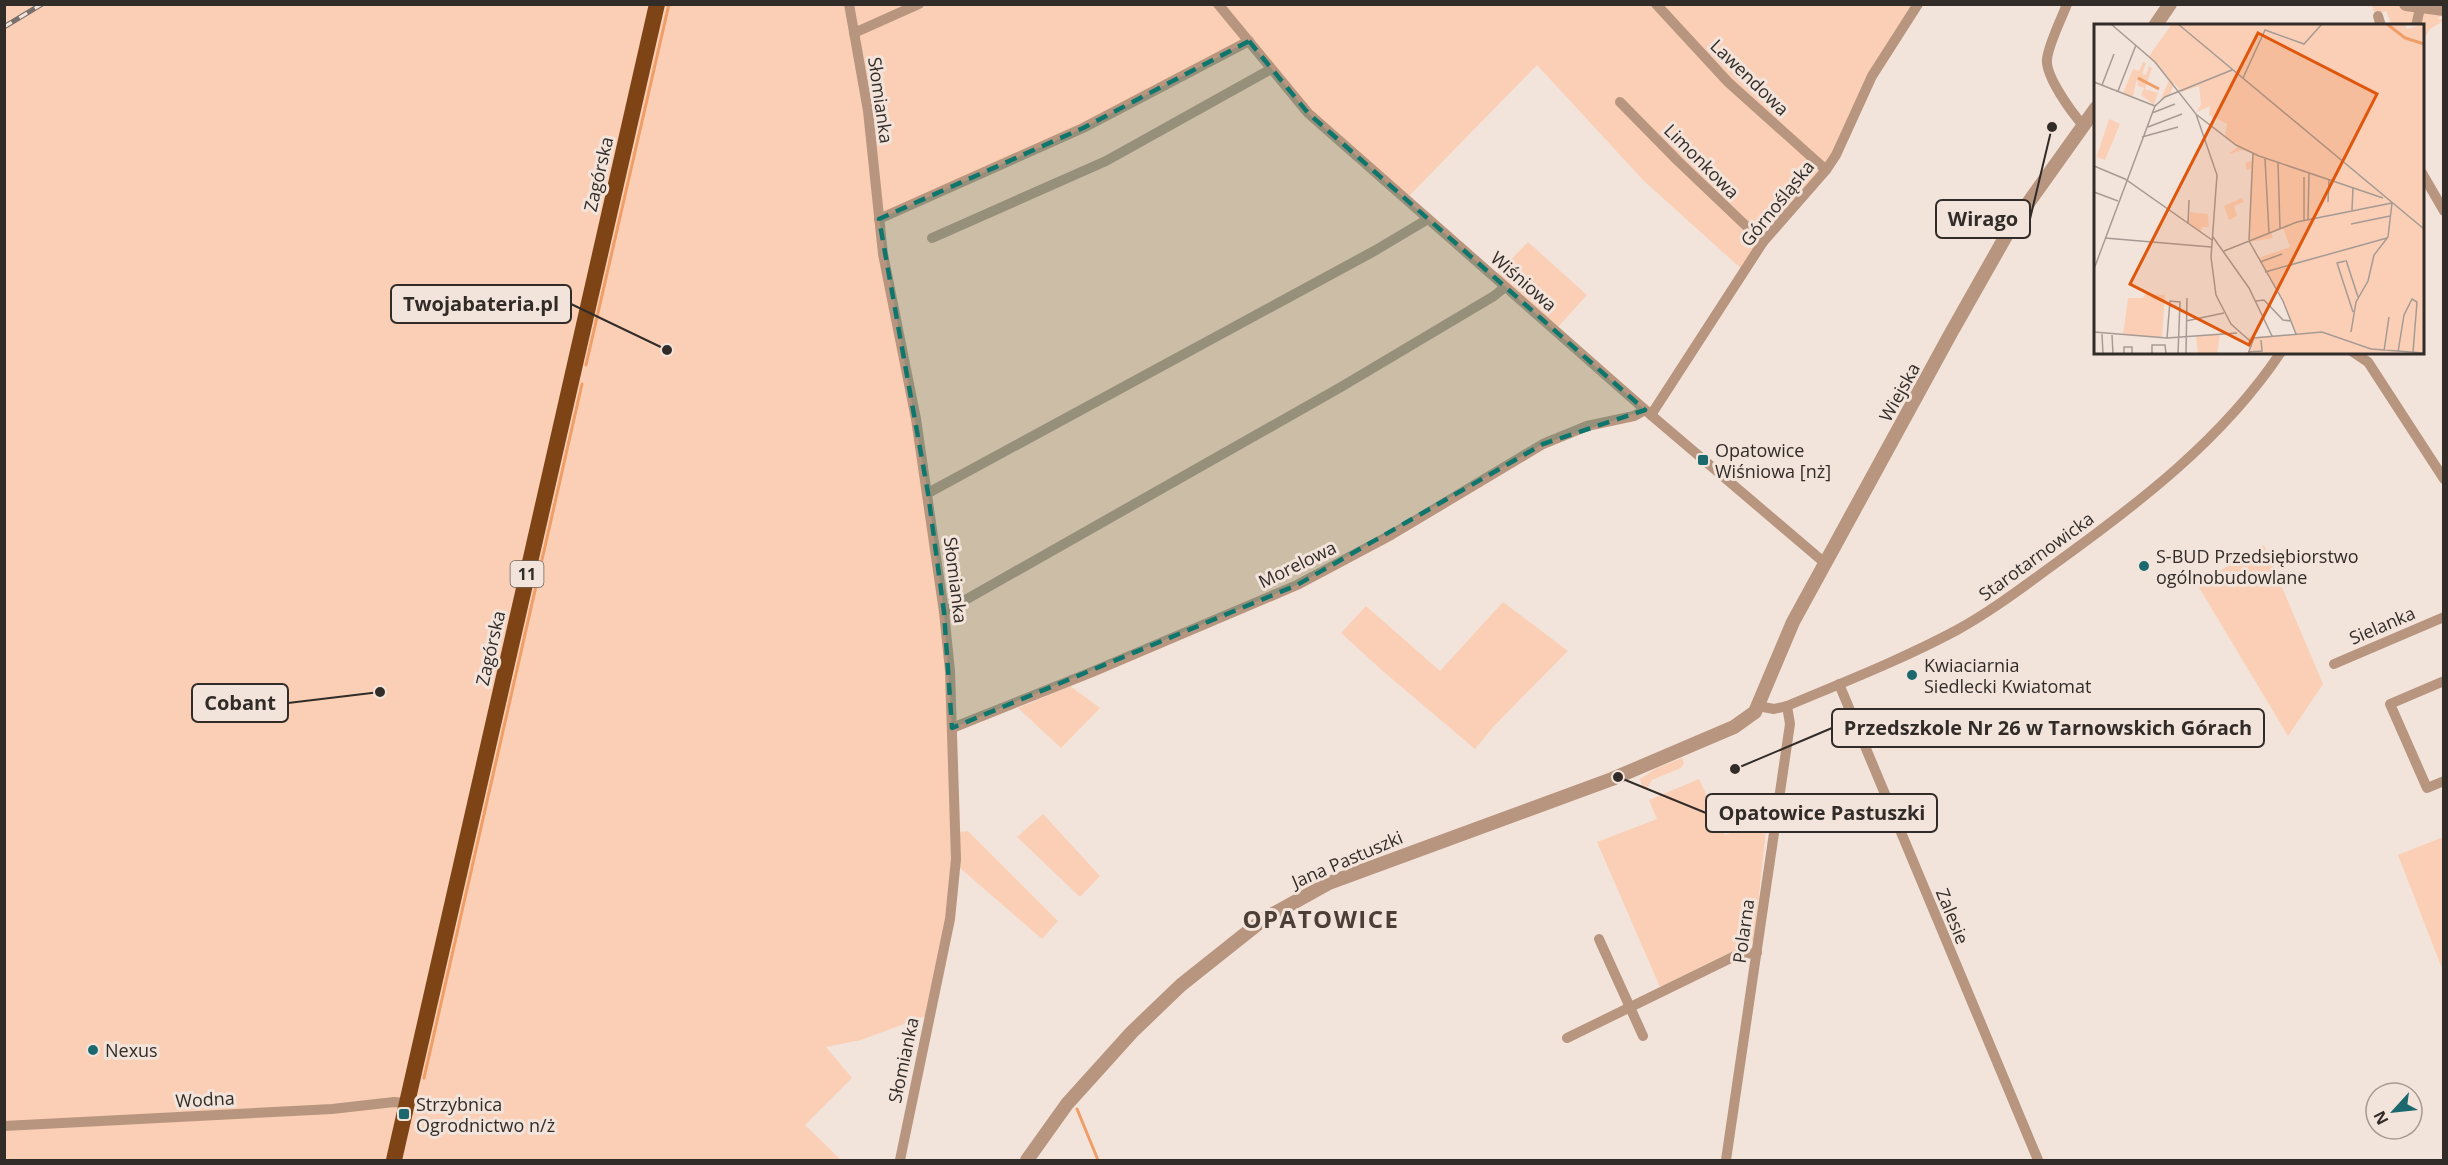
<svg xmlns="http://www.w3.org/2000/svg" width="2448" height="1165" viewBox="0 0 2448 1165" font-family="'Open Sans',sans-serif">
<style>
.green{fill:#facfb5}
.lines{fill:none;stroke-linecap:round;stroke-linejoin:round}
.stream{stroke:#ef9e68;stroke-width:3}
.minor{stroke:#b8957e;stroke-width:10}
.tertiary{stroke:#b8957e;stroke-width:14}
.trunk{stroke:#7e4416;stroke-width:16}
.rail-casing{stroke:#7a706b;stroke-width:5}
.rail{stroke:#f3e4db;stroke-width:3;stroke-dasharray:9;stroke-linecap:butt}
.marked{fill:#0f766e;fill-opacity:0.2;stroke:#0f766e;stroke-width:4.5;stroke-dasharray:12 8;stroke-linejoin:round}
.poi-dot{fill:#1c686f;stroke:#f3e4db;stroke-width:2}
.labels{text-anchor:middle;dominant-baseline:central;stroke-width:6;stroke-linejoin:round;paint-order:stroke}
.shield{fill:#f3e4db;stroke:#6c635e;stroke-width:1.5}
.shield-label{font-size:16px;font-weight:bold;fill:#322c29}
.street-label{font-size:18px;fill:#322c29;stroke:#f3e4db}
.poi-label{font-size:18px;fill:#322c29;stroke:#f3e4db;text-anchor:start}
.district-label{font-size:24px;font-weight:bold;letter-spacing:1.5px;fill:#4b3f38;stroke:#f3e4db}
.inset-river{fill:none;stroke:#ef9e68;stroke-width:3}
.inset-road{fill:none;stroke:#a69a94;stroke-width:1.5}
.view{fill:#df570d;fill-opacity:0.15;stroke:#df570d;stroke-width:3}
.inset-edge{fill:none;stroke:#322c29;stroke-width:3}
.leader{fill:none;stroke:#322c29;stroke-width:2}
.callout-dot{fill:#322c29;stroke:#f3e4db;stroke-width:2}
.callout{fill:#f3e4db;stroke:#322c29;stroke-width:2}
.callout-label{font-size:20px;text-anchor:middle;font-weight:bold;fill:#322c29}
</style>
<rect width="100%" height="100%" fill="#f3e4db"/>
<g class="green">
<polygon points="5,5 1920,5 1868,89 1844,141 1746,273 1644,181 1537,65 1408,197 1506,286 1656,412 1592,425 1548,443 1317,577 952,733 955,859 931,1014 861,1040 826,1047 852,1078 805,1125 841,1160 5,1160"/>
<polygon points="2372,5 2443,5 2443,15 2437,19 2443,19 2443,21 2430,29 2423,40 2422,26 2392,25 2386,11 2375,14"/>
<polygon points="1528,242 1587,295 1558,327 1497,274"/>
<polygon points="2264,545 2323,684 2288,736 2197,584"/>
<polygon points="1503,602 1568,651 1494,726 1475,749 1385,673 1341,633 1366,606 1440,671"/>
<polygon points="1070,686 1100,708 1061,748 1018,708"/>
<polygon points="1682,758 1684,763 1681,768 1652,780 1647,789 1643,789 1640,779 1657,768"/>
<polygon points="1699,779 1725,835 1767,821 1754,941 1660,987 1597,842 1657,819 1649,800"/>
<polygon points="1043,814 1100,876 1080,897 1017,837"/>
<polygon points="968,831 1058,921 1042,939 960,868 959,832"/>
<polygon points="2443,837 2443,971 2398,855"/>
</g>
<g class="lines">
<g class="stream">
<polyline points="586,365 669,4"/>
<polyline points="424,1078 582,384"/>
<polyline points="1077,1109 1098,1160"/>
</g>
<g class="minor">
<polyline points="849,4 868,111 883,254 916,419 944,612 950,671 956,859 950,919 900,1160"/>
<polyline points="1218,4 1308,113 1651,415 1826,564"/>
<polyline points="1656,4 1728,82 1826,170"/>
<path d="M 2067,4 C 2061,20 2049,43 2047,59 C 2045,76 2072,113 2083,125"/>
<polyline points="2378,16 2381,26"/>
<polyline points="2416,26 2420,8"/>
<polyline points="854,33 919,4"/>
<polyline points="1620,102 1678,161 1763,242"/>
<polyline points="2422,173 2444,211"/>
<polyline points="879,219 1083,128 1249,41"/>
<polyline points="932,238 1106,161 1271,69"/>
<polyline points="2353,352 2368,362 2444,479"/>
<polyline points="1651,415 1763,242 1826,170 1836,155 1872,76 1918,4"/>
<polyline points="928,493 1376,250 1428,219"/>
<polyline points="944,612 1341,387 1494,296 1505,287"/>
<polyline points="2334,664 2444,617"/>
<polyline points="2444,681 2390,704 2427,788 2444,781"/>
<polyline points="1839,684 2038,1160"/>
<path d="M 1758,706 L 1774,709 L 1787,706 C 1844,682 1903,659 1957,630 C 1992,611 2024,586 2056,563 C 2139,503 2223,439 2281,352"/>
<polyline points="952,728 1092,672 1297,585 1391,535 1543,444 1587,426 1634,416 1645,410"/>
<polyline points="1599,939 1643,1036"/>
<polyline points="1567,1038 1739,954 1757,953"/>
<polyline points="4,1126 332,1109 394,1102 406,1103"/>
<polyline points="1726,1160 1790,724 1787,706"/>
</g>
<g class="tertiary">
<polyline points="2406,4 2444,9"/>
<polyline points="2155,26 2170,4"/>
<polyline points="1027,1160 1067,1104 1132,1032 1181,985 1264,919 1329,883 1612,779 1734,727 1755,712 1793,622 1951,333 2011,227 2096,108"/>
</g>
<polyline class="trunk" points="394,1160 657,4"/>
<defs>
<polyline id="rail" points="4,27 42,4"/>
</defs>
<use href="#rail" class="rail-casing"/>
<use href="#rail" class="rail"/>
</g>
<path class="marked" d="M 1249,41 L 1308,113 L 1645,410 L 1543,444 L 1297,585 L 952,728 L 944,612 L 928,493 L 879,219 L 1083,128 Z"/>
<g class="poi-dot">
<rect x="1697" y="454" width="12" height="12" rx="3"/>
<circle cx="2144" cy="566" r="6"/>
<circle cx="1912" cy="675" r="6"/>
<circle cx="93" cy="1050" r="6"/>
<rect x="398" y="1108" width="12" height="12" rx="3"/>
</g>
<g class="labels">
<rect class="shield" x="510.5" y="561" width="33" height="26" rx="4.5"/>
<g class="shield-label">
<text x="527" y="574">11</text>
</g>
<g class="street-label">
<text transform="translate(1750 77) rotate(44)">Lawendowa</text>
<text transform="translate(881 100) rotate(82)">Słomianka</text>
<text transform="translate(1702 161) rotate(45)">Limonkowa</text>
<text transform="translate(598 174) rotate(-77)">Zagórska</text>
<text transform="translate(1777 203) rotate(-51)">Górnośląska</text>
<text transform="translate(1524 281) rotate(41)">Wiśniowa</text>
<text transform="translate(1899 392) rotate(-61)">Wiejska</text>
<text transform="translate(2036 556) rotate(-36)">Starotarnowicka</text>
<text transform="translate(1297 564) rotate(-26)">Morelowa</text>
<text transform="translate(956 580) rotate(83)">Słomianka</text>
<text transform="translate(2382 625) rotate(-23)">Sielanka</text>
<text transform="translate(490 648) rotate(-77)">Zagórska</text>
<text transform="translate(1347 859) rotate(-23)">Jana Pastuszki</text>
<text transform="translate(1953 916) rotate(68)">Zalesie</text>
<text transform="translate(1743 931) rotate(-82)">Polarna</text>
<text transform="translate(903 1060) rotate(-78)">Słomianka</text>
<text transform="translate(205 1099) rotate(-3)">Wodna</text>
</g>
<g class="poi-label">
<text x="1715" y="450">Opatowice<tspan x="1715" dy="21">Wiśniowa [nż]</tspan></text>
<text x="2156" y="556">S-BUD Przedsiębiorstwo<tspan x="2156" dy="21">ogólnobudowlane</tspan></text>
<text x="1924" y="665">Kwiaciarnia<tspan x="1924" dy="21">Siedlecki Kwiatomat</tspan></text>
<text x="105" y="1050">Nexus</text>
<text x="416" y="1104">Strzybnica<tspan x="416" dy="21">Ogrodnictwo n/ż</tspan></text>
</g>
<g class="district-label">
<text x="1321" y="918">OPATOWICE</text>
</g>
</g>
<g transform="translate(2094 24)">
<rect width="330" height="330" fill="#f3e4db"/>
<path d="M 78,0 L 311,0 L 313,5 L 330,0 L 330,328 L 155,330 L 154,313 L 202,310 L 190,279 L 164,234 L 196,223 L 189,204 L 177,208 L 179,214 L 155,218 L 157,144 L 153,146 L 151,139 L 158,137 L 158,129 L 148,126 L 134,130 L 144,123 L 131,112 L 133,100 L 115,91 L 116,82 L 103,88 L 107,80 L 105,62 L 88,68 L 80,59 L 76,71 L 67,75 L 75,56 L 55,32 ZM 49,38 L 52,39 L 48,50 L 52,51 L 55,42 L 58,44 L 51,65 L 64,69 L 60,81 L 47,71 L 50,64 L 44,62 L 43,54 L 39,73 L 29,69 L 39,45 L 45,47 ZM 15,95 L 26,100 L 11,136 L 3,133 L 0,141 ZM 148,174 L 150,178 L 140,182 L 143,192 L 135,196 L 130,182 ZM 96,188 L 114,190 L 115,203 L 108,203 L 107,208 L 95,200 ZM 51,270 L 71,271 L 68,313 L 29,311 L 34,274 L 49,274 ZM 126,310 L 123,330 L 104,330 L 102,312 Z" fill="#facfb5"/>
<path class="inset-river" d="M 293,0 L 311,14 L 330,20M 44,54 L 65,65"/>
<path class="inset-road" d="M 17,0 L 61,38 L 102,90 L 123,151 L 117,233 L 122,271 L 137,300 L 156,317M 84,0 L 330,205M 149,54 L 171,6 L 210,20 L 228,0M 0,58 L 61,82M 8,61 L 20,30M 24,67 L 42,21M 58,89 L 81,80M 103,91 L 142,121 L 165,132 L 289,174M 54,103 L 88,90M 48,113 L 84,103M 171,135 L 175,209M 184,139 L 186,204M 0,142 L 31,155 L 118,216M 0,168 L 24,177M 234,178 L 235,156M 258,186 L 259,163M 210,196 L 210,153M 214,196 L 215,149M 94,200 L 95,176M 257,200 L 296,192M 119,213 L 155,264 L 178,312M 11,214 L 117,223M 155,216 L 159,129M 155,217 L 189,277 L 202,310M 130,227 L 203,198 L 298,179 L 294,213 L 280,231 L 274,257 L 262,278 L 257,308M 252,236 L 264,273M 251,237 L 243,239 L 259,288M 166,238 L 188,230M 0,245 L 61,82 L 71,73 L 138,46M 171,248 L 293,214M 162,277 L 170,276 L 189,296 L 197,297M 92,297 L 130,289M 0,308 L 73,314 L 143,309M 8,310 L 9,330M 18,311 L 19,330M 73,314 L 76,277 L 86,278 L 84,330M 290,327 L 295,293M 154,328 L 168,327 L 167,316M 304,328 L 310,291 L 318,275 L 323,278 L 319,328M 30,330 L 30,323 L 38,323 L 38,330M 58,330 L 58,321 L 71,321 L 72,330M 92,330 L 93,274M 154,330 L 160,314 L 228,308 L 277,325 L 330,329"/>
<path class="view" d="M 164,9 L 283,70 L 155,321 L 36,260 Z"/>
<rect width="330" height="330" class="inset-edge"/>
</g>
<path class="leader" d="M2052 127L2030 219M667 350L571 304M380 692L288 703M1735 769L1832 728M1618 777L1706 813"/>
<g class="callout-dot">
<circle cx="2052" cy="127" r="6"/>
<circle cx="667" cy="350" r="6"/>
<circle cx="380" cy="692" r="6"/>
<circle cx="1735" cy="769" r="6"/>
<circle cx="1618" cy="777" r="6"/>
</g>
<g class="callout">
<rect x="1936" y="200" width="94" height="38" rx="6"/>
<rect x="391" y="285" width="180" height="38" rx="6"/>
<rect x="192" y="684" width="96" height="38" rx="6"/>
<rect x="1832" y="709" width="432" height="38" rx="6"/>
<rect x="1706" y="794" width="231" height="38" rx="6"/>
</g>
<g class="callout-label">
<text x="1983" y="226">Wirago</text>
<text x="481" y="311">Twojabateria.pl</text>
<text x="240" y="710">Cobant</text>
<text x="2048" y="735">Przedszkole Nr 26 w Tarnowskich Górach</text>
<text x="1822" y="820">Opatowice Pastuszki</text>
</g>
<rect width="2448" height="1165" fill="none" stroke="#322c29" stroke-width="12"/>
<g transform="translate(2394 1111) rotate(243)"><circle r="28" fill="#f3e4db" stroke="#a69a94" stroke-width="1.5"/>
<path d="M0-4.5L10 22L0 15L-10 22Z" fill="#1c686f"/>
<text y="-9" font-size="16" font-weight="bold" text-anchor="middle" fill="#322c29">N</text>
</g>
</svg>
